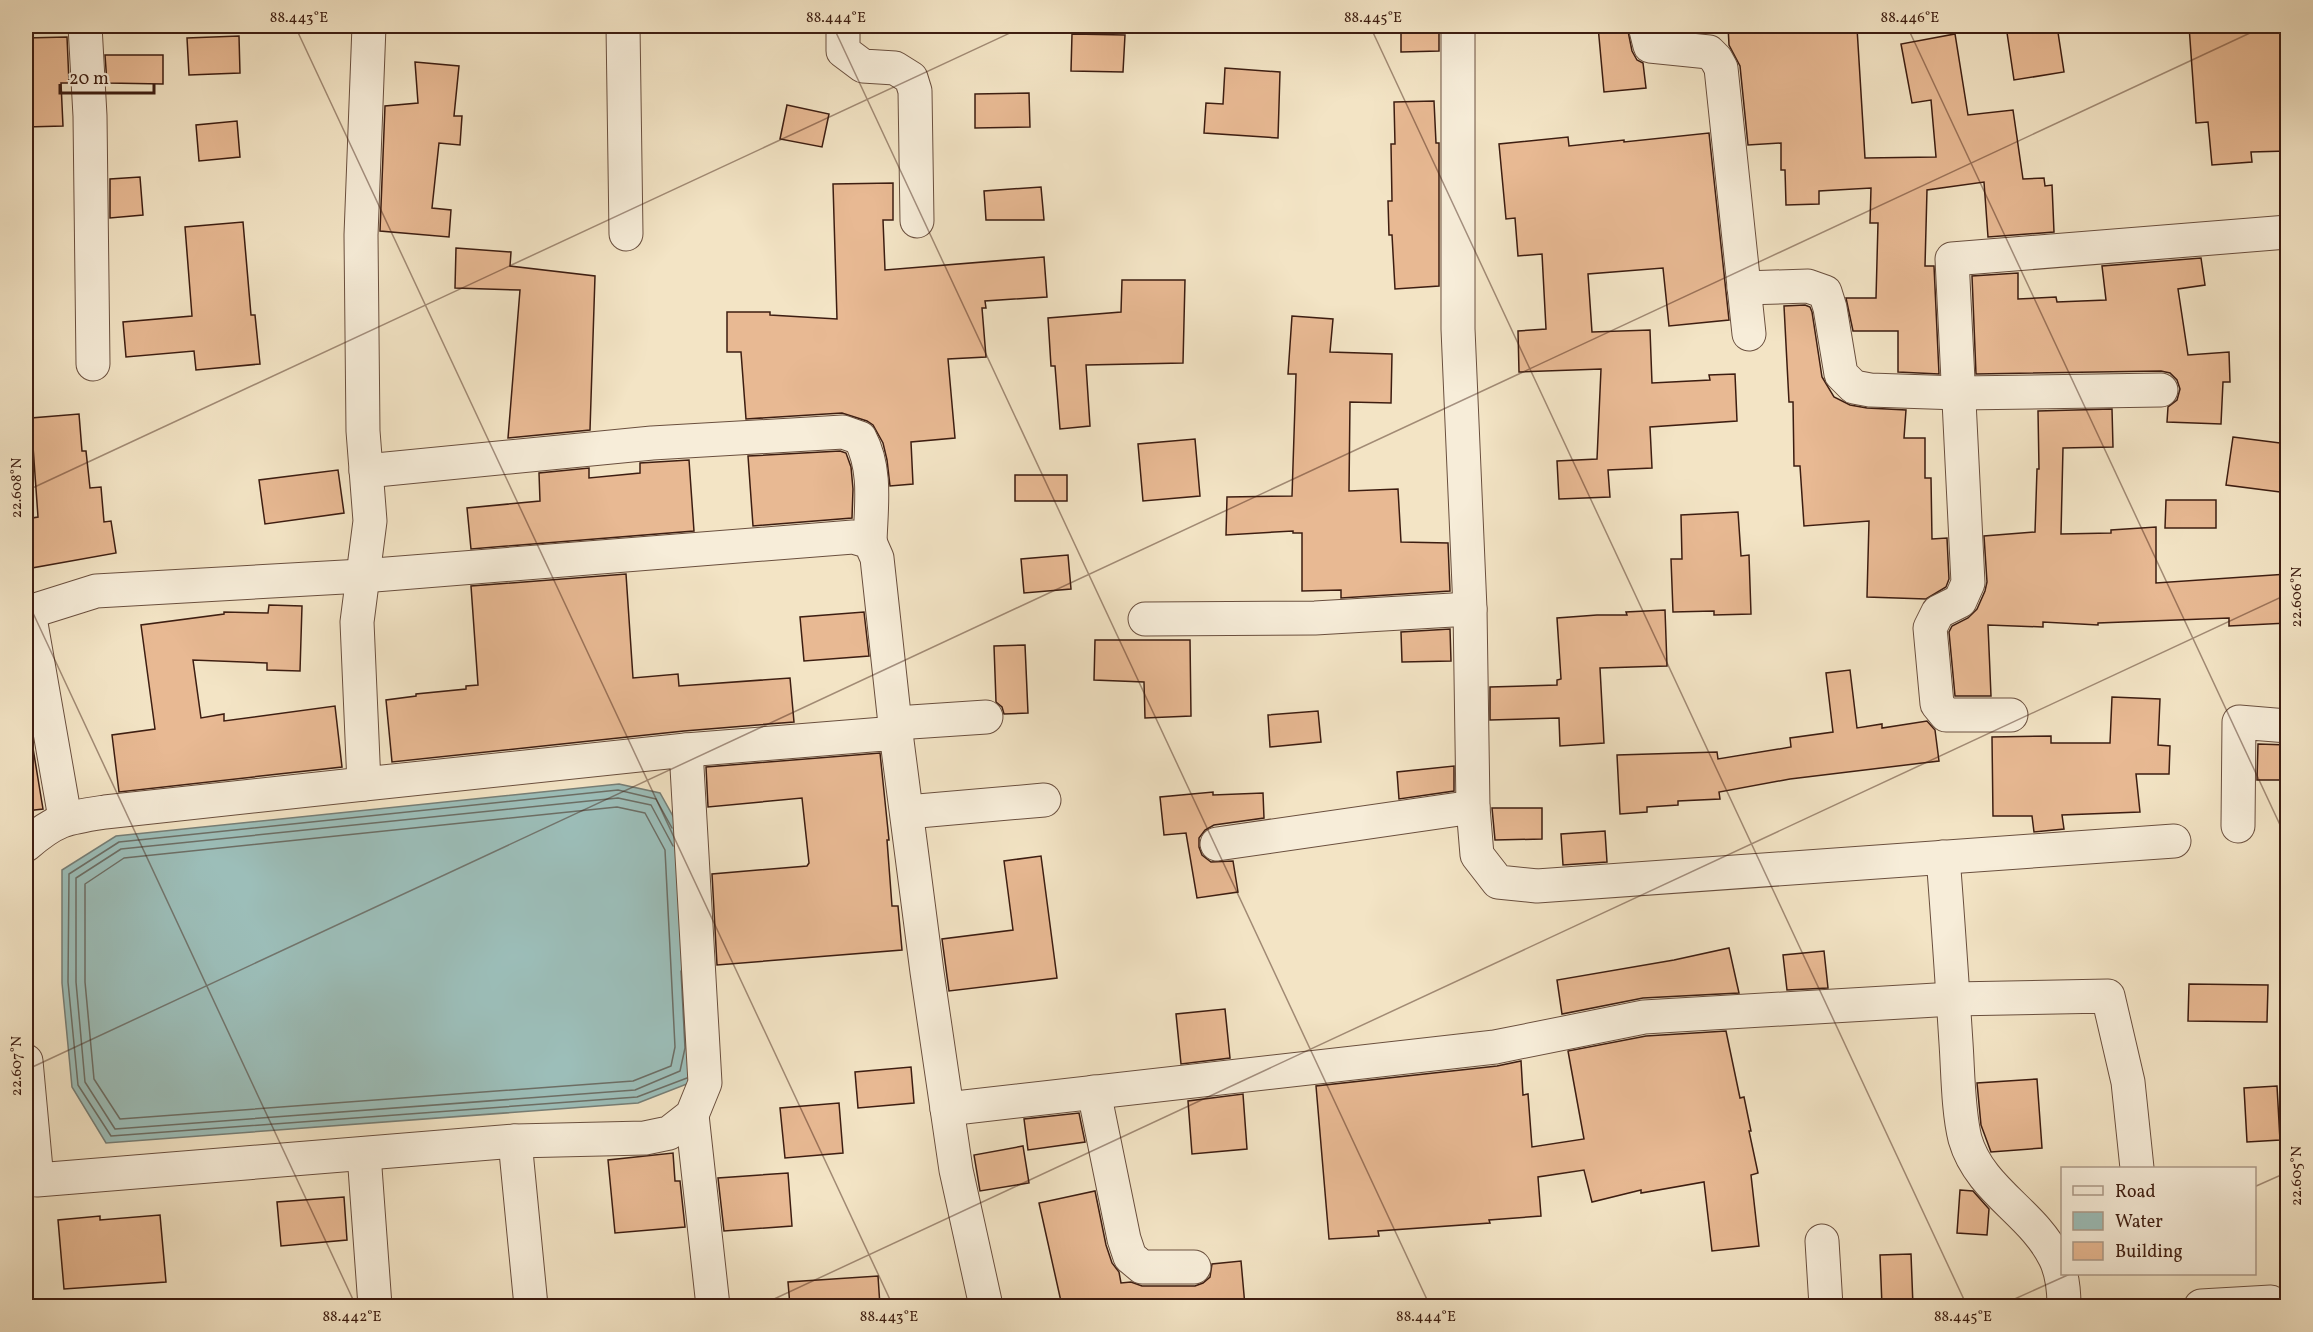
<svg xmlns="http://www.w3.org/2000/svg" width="2313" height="1332" viewBox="0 0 2313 1332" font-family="Vollkorn,serif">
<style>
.water{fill:#9cbeb9;stroke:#767e76;stroke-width:1.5}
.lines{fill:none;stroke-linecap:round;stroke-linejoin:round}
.shore{stroke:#6c6e65;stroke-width:1.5}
.building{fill:#e8b993;stroke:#3d1d11;stroke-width:1.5}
.minor-casing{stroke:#6a4f3e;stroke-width:35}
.minor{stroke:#f7edd9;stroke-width:33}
.ticks{fill:none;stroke:#3d1d11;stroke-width:1.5;stroke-opacity:0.45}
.neatline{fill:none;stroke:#3d1d11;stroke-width:2}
.ticks-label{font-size:15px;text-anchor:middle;fill:#3d1d11}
</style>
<rect width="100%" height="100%" fill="#f3e4c5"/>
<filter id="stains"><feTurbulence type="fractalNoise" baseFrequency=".00333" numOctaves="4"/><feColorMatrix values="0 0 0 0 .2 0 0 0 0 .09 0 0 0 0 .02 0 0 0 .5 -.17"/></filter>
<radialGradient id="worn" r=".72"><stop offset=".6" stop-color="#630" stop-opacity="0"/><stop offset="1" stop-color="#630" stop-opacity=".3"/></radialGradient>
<polygon class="water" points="619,784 660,793 688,843 692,1082 638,1103 106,1143 72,1087 62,983 62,870 116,836"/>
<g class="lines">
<g class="shore">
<polygon points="617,807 645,813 665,850 675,1047 671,1066 633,1081 120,1119 94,1079 85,982 85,884 124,858"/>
<polyline points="672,828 656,799 618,790 119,842 69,874 68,982 78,1085 111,1136 637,1097 687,1078"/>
<polyline points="673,846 651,805 618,798 121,849 76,878 76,982 85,1082 115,1129 635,1090 680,1071 685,1048 681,971"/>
</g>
</g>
<g class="building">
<polygon points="1401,26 1439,26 1439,51 1401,52"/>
<polygon points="1598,26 1627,26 1632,51 1637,60 1643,63 1646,88 1604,92"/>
<polygon points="1728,26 1815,26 1815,31 1857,28 1865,158 1936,157 1931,100 1912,103 1901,44 1955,34 1968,115 2013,110 2023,179 2044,178 2045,186 2052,185 2054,232 1988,237 1984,182 1927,190 1925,266 1934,266 1939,374 1898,372 1898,331 1853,331 1846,298 1876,298 1878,223 1870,223 1871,188 1819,191 1819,204 1786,205 1785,170 1781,170 1781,143 1748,145 1740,66 1729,45"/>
<polygon points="2006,26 2057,26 2064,72 2014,80"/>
<polygon points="2189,26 2288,26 2288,151 2251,152 2252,162 2212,165 2208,122 2196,123"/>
<polygon points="1072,34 1125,35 1123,72 1071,71"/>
<polygon points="239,36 240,73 189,75 187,38"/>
<polygon points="67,37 69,83 61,83 63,126 26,127 26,38"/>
<polygon points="105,55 163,55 163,84 107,83"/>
<polygon points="415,62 459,66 454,116 462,116 460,145 439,143 432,208 451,210 449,237 380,231 385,106 418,103"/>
<polygon points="1225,68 1280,72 1278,138 1204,133 1206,103 1223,104"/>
<polygon points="1029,93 1030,127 975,128 975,94"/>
<polygon points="1434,101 1436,143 1439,143 1439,286 1395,289 1392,235 1389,235 1388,201 1392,201 1391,144 1395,144 1394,102"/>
<polygon points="787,105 829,114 822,147 780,139"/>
<polygon points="237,121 240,157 199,161 196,125"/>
<polygon points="1709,133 1729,320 1669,326 1663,268 1588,274 1592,332 1650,330 1652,383 1710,380 1709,375 1735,374 1737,421 1650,427 1652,468 1608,470 1610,497 1559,499 1557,461 1597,459 1601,369 1519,372 1518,331 1546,329 1542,254 1518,256 1515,218 1506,219 1499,144 1568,137 1569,146 1624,140 1624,142"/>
<polygon points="140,177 143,215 110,218 110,179"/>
<polygon points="893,183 893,220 883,220 885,270 1044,257 1047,297 985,301 986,308 982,308 986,357 948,359 955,438 911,442 913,484 890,486 887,460 883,443 873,425 867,421 842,413 746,419 741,352 727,352 727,312 770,312 770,315 837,319 833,184"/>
<polygon points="1041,187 1044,220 986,220 984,191"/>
<polygon points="243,222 251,315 255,315 260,364 196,370 194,351 126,357 123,322 192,316 185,227"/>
<polygon points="456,248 511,252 510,266 595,276 590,430 508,438 520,290 455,288"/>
<polygon points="2201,258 2205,285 2178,289 2188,355 2229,352 2230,382 2223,382 2221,424 2167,422 2168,407 2177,400 2180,389 2177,380 2170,373 2161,371 1976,374 1972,276 2018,273 2018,299 2056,297 2057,302 2106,300 2102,266"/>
<polygon points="1122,280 1185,280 1183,363 1086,365 1090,426 1060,429 1055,366 1051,366 1048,318 1121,312"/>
<polygon points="1805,305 1810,307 1812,312 1822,377 1834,397 1850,405 1867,408 1906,410 1904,438 1925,438 1925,478 1931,478 1932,539 1947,538 1949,579 1946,587 1926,599 1867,597 1869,521 1804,526 1800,466 1794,466 1793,402 1789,402 1784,306"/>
<polygon points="1292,316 1333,319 1330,352 1392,354 1391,403 1350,402 1349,491 1398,489 1401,542 1448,543 1450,591 1341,598 1341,590 1302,591 1302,533 1293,533 1293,531 1226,535 1227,497 1292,496 1296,374 1288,374"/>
<polygon points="2112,409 2113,447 2063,448 2061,534 2111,533 2111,530 2156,527 2156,583 2288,574 2288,623 2229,626 2229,618 2098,623 2098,625 2043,622 2043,627 1988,625 1991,696 1955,696 1949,632 1952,626 1968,618 1977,609 1985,591 1987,582 1984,536 2035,532 2037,469 2039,469 2038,411"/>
<polygon points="79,414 82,451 86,451 90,488 101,487 104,522 111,521 116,553 26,569 26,519 38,517 31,418"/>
<polygon points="2233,437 2288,444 2288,493 2226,485"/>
<polygon points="1195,439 1200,496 1143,501 1138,444"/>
<polygon points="840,451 846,453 851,467 853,489 852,518 753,526 748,456"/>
<polygon points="689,460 694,531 471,549 467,508 540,501 539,473 589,468 589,478 640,473 640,463"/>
<polygon points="338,470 344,513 265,524 259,480"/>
<rect x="1015" y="475" width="52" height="26"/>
<polygon points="2166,500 2216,500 2216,528 2165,528"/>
<polygon points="1738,512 1741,556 1749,555 1751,614 1714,615 1714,611 1673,612 1671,559 1682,559 1681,515"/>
<polygon points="1068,555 1071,589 1024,593 1021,559"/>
<polygon points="626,574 633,678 678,674 679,686 790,678 794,722 684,731 392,762 386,700 416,696 416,694 466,689 466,686 478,685 471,586"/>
<polygon points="269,605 302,606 300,671 267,670 267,663 193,660 201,718 224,714 224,721 335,706 342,767 119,792 112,735 155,729 141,625 224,614 224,612 268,613"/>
<polygon points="1665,610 1667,666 1600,668 1604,743 1560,746 1559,718 1490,720 1490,687 1557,685 1557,680 1561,679 1557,618 1597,615 1627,615 1626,612"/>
<polygon points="864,612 869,656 804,661 800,617"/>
<polygon points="1450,629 1451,661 1402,662 1401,632"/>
<polygon points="1095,640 1190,640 1191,716 1145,718 1144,682 1094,680"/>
<polygon points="1025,645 1028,713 1004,714 1002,707 996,702 994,646"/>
<polygon points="1850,670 1857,728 1882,724 1882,728 1927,721 1935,730 1939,761 1790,779 1719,792 1720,799 1678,801 1678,805 1647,807 1647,812 1620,814 1617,755 1717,752 1718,759 1791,747 1790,738 1833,732 1826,673"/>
<polygon points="2112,697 2160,699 2158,745 2170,746 2169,774 2136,774 2140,812 2062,815 2064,829 2034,832 2032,816 1993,816 1992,737 2051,736 2051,743 2110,743"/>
<polygon points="1318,711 1321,742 1270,747 1268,715"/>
<polygon points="26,724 29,724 43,809 26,811"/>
<polygon points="2258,744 2288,745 2288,780 2257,780"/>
<polygon points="880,753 889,840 887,840 892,906 898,906 902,950 717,965 712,874 807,866 809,863 802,798 708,807 706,767"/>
<polygon points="1454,766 1454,791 1399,799 1397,772"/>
<polygon points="1213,792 1213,795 1263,793 1264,818 1214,825 1205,830 1199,838 1199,847 1202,855 1211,862 1233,861 1238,892 1197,898 1186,833 1164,835 1160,797"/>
<polygon points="1492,808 1542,808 1542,839 1495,840"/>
<polygon points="1605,831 1607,862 1563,865 1561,834"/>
<polygon points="1041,856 1057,978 949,991 942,939 1013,930 1004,861"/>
<polygon points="1729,948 1739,993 1643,998 1562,1014 1557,980 1674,960"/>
<polygon points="1824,951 1828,988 1787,990 1783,955"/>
<polygon points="2189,984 2268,985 2267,1022 2188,1021"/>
<polygon points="1225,1009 1230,1058 1181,1064 1176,1014"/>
<polygon points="1726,1031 1740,1098 1744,1097 1751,1131 1749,1131 1758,1173 1751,1175 1759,1246 1712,1251 1704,1182 1641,1193 1641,1190 1592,1202 1584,1170 1538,1177 1541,1216 1489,1220 1490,1223 1378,1231 1379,1236 1329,1239 1316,1086 1497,1066 1521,1061 1523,1095 1528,1094 1532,1147 1584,1139 1568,1051 1646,1036"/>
<polygon points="911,1067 914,1103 858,1108 855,1072"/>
<polygon points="2037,1079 2042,1148 1991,1152 1981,1125 1977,1083"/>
<polygon points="2277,1086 2280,1140 2247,1142 2244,1088"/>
<polygon points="1243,1094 1247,1149 1192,1154 1188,1101"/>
<polygon points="839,1103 843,1153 785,1158 780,1108"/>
<polygon points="1079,1113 1085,1142 1028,1150 1024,1119"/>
<polygon points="1023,1146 1029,1183 980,1191 974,1155"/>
<polygon points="673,1153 675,1181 680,1181 685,1227 615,1233 608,1160"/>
<polygon points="788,1173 792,1226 724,1231 718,1178"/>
<polygon points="1960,1190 1973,1191 1989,1209 1987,1235 1957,1233"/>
<polygon points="1095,1191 1106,1245 1112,1263 1119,1272 1121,1283 1131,1282 1142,1286 1195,1286 1203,1283 1210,1277 1212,1264 1241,1261 1245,1306 1062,1306 1039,1203"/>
<polygon points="344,1197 347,1240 281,1246 277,1202"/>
<polygon points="160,1215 166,1282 64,1289 58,1220 100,1216 100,1220"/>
<polygon points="1911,1254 1913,1306 1882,1306 1880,1255"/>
<polygon points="878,1276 880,1306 790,1306 788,1282"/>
</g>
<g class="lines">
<defs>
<g id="minor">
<polyline points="85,26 90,116 93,364"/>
<polyline points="369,26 361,235 363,431 370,521 357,622 364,784 686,750 896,733 927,972 956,1170 986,1306"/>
<polyline points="623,26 626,234"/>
<polyline points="843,26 843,51 863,66 895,68 911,78 915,91 917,221"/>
<polyline points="1458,26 1458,329 1470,609 1473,807 1477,855 1498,882 1537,886 2174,841"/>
<polyline points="1645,26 1650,46 1709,52 1716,59 1721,68 1749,334"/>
<polyline points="1744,288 1808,286 1825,292 1830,308 1841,374 1854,387 1870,390 1959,393 2161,390"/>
<path d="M 366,471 L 652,443 L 843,432 L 860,438 C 877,470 871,507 870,542"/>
<polyline points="29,612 65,818"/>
<polyline points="26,613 96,591 362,576 853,537 870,542 877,558 896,733"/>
<polyline points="1145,619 1315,618 1470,609"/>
<polyline points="2011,715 1946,715 1937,704 1930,628 1938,612 1960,601 1968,583 1952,259 2288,232"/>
<polyline points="896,723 986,717"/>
<polyline points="907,812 1044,800"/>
<polyline points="2238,826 2239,722 2288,726"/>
<polyline points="1217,844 1473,807"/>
<path d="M 26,845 C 56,819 66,818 105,812 L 364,784"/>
<path d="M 1943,857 C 1948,919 1952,981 1956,1043 C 1958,1072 1958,1111 1965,1139 C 1980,1191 2033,1212 2055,1258 C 2062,1272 2064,1291 2064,1306"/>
<polyline points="26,1061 37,1180 515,1141 645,1138 669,1133 692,1115 705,1083 686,750"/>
<polyline points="1094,1092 1124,1239 1130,1257 1142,1267 1194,1267"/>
<polyline points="947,1109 1495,1047 1644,1017 1953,999 2108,996 2128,1082 2137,1168"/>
<polyline points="692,1115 713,1306"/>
<polyline points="515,1141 531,1306"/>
<polyline points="364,1154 375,1306"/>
<polyline points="1822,1241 1826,1306"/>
<polyline points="2201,1306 2271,1302 2277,1306"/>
</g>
</defs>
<use href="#minor" class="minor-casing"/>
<use href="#minor" class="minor"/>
</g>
<path class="ticks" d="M 295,26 L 893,1306M 833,26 L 1430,1306M 1370,26 L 1967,1306M 1907,26 L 2288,842M 26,491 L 1025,26M 26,598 L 356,1306M 26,1070 L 2265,26M 2254,1187 L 2288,1172M 759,1306 L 2288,594M 1999,1306 L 2070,1274"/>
<rect width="2313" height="1332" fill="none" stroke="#f3e4c5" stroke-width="66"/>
<rect x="2061" y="1167" width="195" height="108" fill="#f7edd9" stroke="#ad9a89" stroke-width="1.5"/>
<rect x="2073" y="1186" width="30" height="9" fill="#f7edd9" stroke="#ad9a89" stroke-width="1.5"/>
<text x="2115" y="1197" font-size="18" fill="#3d1d11">Road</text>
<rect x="2073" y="1212" width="30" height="18" fill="#9cbeb9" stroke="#ad9a89" stroke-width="1.5"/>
<text x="2115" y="1227" font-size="18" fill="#3d1d11">Water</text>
<rect x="2073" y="1242" width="30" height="18" fill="#e8b993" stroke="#ad9a89" stroke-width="1.5"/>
<text x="2115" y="1257" font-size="18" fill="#3d1d11">Building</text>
<path d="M60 84v9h94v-9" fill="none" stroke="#3d1d11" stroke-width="3"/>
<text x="69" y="84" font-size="18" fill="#3d1d11" stroke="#f7edd9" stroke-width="4.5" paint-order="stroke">20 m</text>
<rect x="33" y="33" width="2247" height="1266" class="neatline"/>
<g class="ticks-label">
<text x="299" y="22">88.443°E</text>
<text x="836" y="22">88.444°E</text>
<text x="1373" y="22">88.445°E</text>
<text x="1910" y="22">88.446°E</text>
<text transform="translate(16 488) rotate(-90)" y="5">22.608°N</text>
<text transform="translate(2296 597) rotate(-90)" y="5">22.606°N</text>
<text transform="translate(16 1066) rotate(-90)" y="5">22.607°N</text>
<text transform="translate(2296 1176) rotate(-90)" y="5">22.605°N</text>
<text x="352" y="1321">88.442°E</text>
<text x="889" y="1321">88.443°E</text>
<text x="1426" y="1321">88.444°E</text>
<text x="1963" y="1321">88.445°E</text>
</g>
<rect width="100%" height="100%" filter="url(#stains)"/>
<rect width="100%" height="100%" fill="url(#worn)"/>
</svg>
